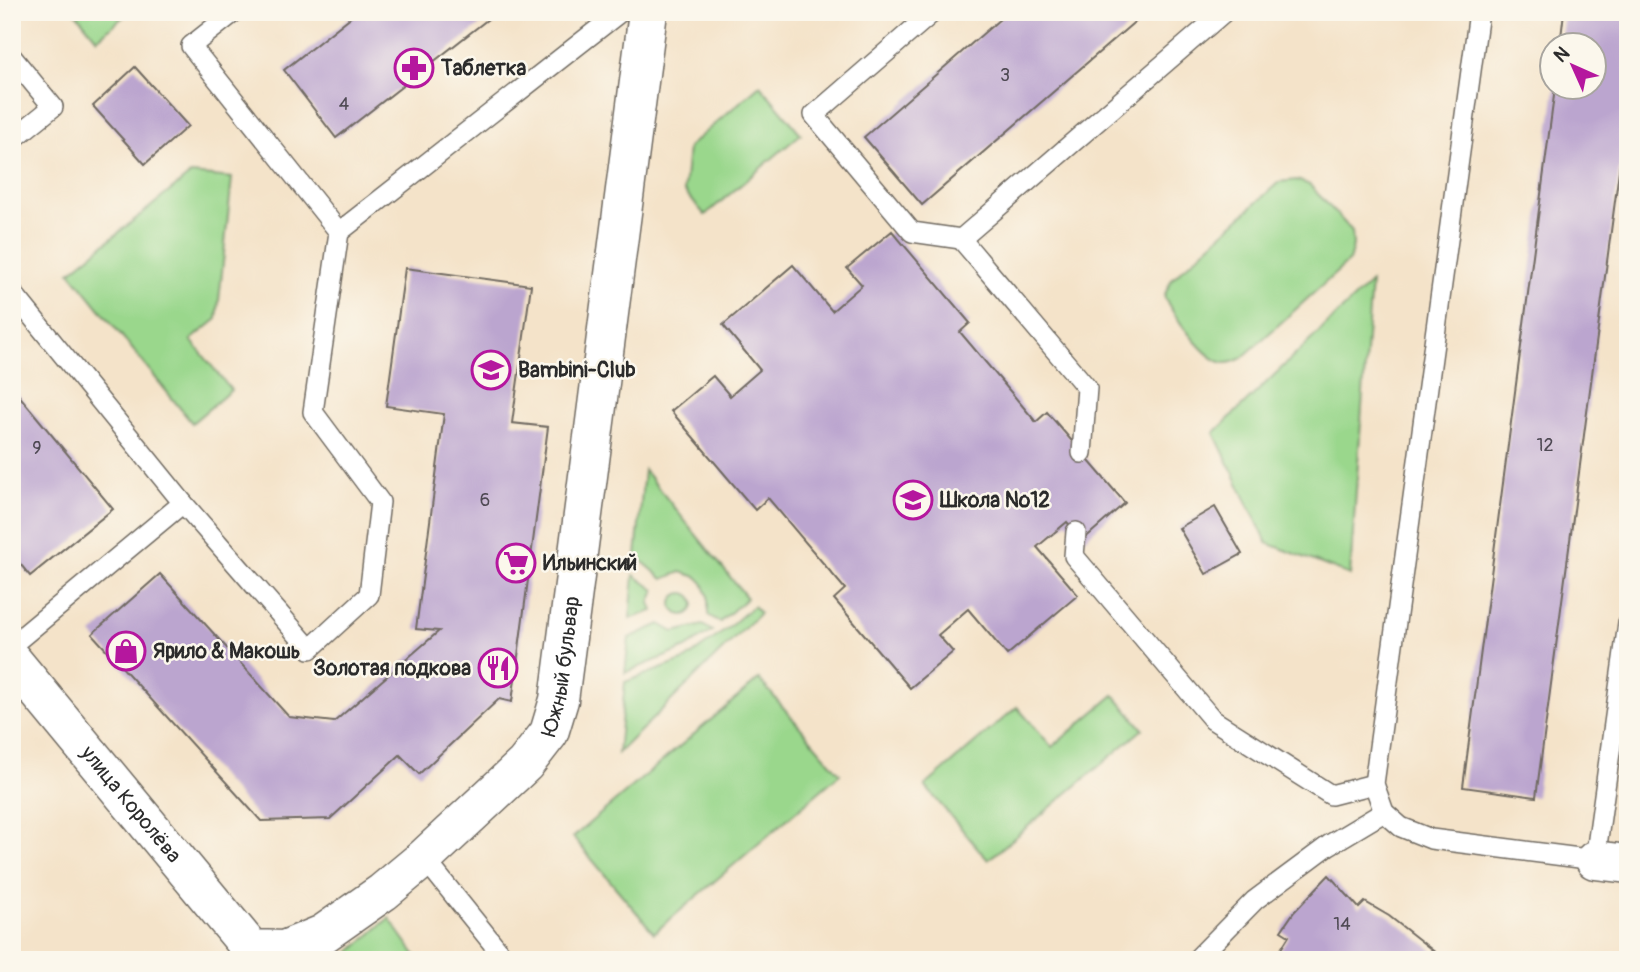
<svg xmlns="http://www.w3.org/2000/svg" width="1640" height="972" viewBox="0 0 1640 972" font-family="Pangolin,sans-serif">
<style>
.green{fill:#9ad78c;stroke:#62815c;stroke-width:2}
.building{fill:#bba5cf}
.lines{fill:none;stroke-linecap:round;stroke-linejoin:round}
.service-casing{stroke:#716b62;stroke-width:22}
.minor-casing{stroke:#716b62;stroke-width:41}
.service{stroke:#fff;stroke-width:19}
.minor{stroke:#fff;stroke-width:38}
.labels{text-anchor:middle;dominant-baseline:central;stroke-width:5;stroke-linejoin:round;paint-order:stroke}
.number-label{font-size:18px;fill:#4f4a54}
.poi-label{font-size:21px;font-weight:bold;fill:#2b2b2b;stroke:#fbf7ec;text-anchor:start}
.street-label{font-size:21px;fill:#2b2b2b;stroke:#fbf7ec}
</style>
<rect width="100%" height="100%" fill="#fbf7ec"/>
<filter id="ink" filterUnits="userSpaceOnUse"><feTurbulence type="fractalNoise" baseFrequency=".0143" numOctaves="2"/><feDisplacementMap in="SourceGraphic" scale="14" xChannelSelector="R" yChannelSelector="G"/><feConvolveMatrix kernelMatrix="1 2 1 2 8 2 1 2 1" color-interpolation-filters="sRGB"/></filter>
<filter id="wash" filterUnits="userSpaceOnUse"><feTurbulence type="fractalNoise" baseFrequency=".00686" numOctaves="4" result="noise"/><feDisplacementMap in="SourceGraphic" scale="28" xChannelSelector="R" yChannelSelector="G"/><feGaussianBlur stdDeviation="1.57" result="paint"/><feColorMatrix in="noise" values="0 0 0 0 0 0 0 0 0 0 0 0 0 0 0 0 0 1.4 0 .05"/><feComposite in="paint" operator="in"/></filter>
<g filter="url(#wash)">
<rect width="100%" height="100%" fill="#f4e3c9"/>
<g class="green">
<polygon points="75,12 129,12 97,39"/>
<polygon points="760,85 801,134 705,215 684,191 688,147"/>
<polygon points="191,174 232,178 217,319 191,340 231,390 192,423 70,272"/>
<path d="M 1297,180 L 1310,185 L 1352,231 L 1353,246 L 1349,261 L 1242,358 C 1238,360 1231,363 1226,363 C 1207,364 1172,313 1164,296 L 1172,279 L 1279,182 Z"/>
<polygon points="1371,282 1350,575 1267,543 1214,433"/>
<polygon points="644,470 747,598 720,622 708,615 708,596 703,583 697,577 681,572 663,579 636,556"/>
<polygon points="634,575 655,590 650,603 653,611 630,619"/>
<circle cx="683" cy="604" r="11"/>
<polygon points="753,606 760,613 618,753 625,682 685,660 727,629"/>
<polygon points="660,624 674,632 703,625 712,631 686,648 625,673 629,638"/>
<polygon points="759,679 840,774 654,933 573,837"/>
<polygon points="1114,695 1143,729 988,860 925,786 1017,707 1052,747"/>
<polygon points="389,918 419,960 341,960"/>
</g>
<g id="blocks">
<g class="building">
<polygon points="357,12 497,12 336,138 284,70"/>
<polygon points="1008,12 1146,12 922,205 864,137"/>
<polygon points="1564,12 1628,12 1628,103 1536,797 1463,787 1555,88 1594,88 1594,46 1560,46"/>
<polygon points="135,67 188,126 145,164 93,106"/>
<polygon points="892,231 970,323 960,332 1036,422 1047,412 1125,503 1083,540 1067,522 1037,547 1078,595 1007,655 968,609 938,635 953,652 910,688 834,599 845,589 768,498 755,510 671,411 713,376 730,396 760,370 723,325 793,265 832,311 862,285 847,268"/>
<polygon points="405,268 531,285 512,423 548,427 512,702 499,699 419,774 400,755 330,819 261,821 92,634 160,574 289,717 334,722 439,631 416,629 444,414 386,406"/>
<polygon points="12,387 113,509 30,576 12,554"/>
<polygon points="1215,507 1242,554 1206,574 1179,528"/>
<polygon points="1329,875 1359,908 1365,902 1389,916 1436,953 1452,960 1274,960 1289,936 1281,931 1294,912"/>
</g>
</g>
</g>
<g filter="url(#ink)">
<use href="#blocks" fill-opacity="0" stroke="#716b62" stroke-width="2"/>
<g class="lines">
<defs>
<g id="service">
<polyline points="933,12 814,115 912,232 961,239 1224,12"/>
<polyline points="1479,12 1374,784 1384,812 1401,827 1431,839 1595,860 1628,623"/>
<polyline points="12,57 53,107 12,140"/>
<polyline points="339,232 620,12"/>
<polyline points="961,239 1087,388 1082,453"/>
<polyline points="12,292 183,503"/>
<polyline points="1076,532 1074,556 1213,720 1331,795 1374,784"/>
<polyline points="12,645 183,503 310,649 369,595 380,502 313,412 339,232 191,46 234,12"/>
<polyline points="424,858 506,960"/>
<polyline points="1196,960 1255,900 1329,845 1384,812"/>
<polyline points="1628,960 1628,958"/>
</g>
<g id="minor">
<path id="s1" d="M 12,660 L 251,949 L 284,950 L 323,934 L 383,892 L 424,858 L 525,764 L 549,733 L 559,700 L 648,12"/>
<polyline points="1595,860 1628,864"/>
</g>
</defs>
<use href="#service" class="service-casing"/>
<use href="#minor" class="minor-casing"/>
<use href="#service" class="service"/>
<use href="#minor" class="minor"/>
</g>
</g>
<defs>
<symbol id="pharmacy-ring" viewBox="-11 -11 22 22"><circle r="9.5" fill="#fbf7ec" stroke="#b5179e" stroke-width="1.5"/><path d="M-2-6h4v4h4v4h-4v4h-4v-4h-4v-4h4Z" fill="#b5179e"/></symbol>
<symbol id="school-ring" viewBox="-11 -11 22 22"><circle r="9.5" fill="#fbf7ec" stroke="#b5179e" stroke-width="1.5"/><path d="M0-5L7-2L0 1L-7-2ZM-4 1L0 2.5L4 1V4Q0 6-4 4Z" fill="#b5179e"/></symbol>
<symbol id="supermarket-ring" viewBox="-11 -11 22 22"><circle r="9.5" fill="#fbf7ec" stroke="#b5179e" stroke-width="1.5"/><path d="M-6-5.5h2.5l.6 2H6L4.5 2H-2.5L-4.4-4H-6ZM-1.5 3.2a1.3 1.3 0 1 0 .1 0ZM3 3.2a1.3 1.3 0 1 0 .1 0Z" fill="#b5179e"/></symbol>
<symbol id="shop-ring" viewBox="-11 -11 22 22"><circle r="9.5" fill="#fbf7ec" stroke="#b5179e" stroke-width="1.5"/><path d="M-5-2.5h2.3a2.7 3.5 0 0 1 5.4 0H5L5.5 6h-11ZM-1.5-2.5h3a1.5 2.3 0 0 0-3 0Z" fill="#b5179e"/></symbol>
<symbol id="restaurant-ring" viewBox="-11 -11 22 22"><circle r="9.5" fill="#fbf7ec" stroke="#b5179e" stroke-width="1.5"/><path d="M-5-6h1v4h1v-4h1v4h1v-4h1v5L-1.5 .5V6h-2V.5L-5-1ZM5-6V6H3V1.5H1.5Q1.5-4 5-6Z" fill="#b5179e"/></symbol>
</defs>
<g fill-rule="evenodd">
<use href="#pharmacy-ring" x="392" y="46" width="44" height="44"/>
<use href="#school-ring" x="469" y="348" width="44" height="44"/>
<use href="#school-ring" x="891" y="478" width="44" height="44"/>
<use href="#supermarket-ring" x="494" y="541" width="44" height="44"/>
<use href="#shop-ring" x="104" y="629" width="44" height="44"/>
<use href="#restaurant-ring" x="476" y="646" width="44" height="44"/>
</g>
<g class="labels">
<g class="number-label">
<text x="1005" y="75">3</text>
<text x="344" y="104">4</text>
<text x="1545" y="445">12</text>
<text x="37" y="448">9</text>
<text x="485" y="500">6</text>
<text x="1342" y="924">14</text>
</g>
<g class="poi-label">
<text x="441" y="68">Таблетка</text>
<text x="518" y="370">Bambini-Club</text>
<text x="940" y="500">Школа №12</text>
<text x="543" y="563">Ильинский</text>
<text x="153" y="651">Ярило &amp; Макошь</text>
<text x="471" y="668" text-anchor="end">Золотая подкова</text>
</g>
<g class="street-label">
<text stroke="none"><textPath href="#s1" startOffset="822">Южный бульвар</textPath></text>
<text stroke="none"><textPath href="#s1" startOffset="187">улица Королёва</textPath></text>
</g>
</g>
<rect width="1640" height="972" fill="none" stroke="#fbf7ec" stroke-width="42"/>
<g transform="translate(1573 66) rotate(315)"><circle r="33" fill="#fbf7ec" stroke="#a8a59f" stroke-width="2"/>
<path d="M0-5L12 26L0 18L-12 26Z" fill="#b5179e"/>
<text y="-10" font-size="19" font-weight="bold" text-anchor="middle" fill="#2b2b2b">N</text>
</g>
</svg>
